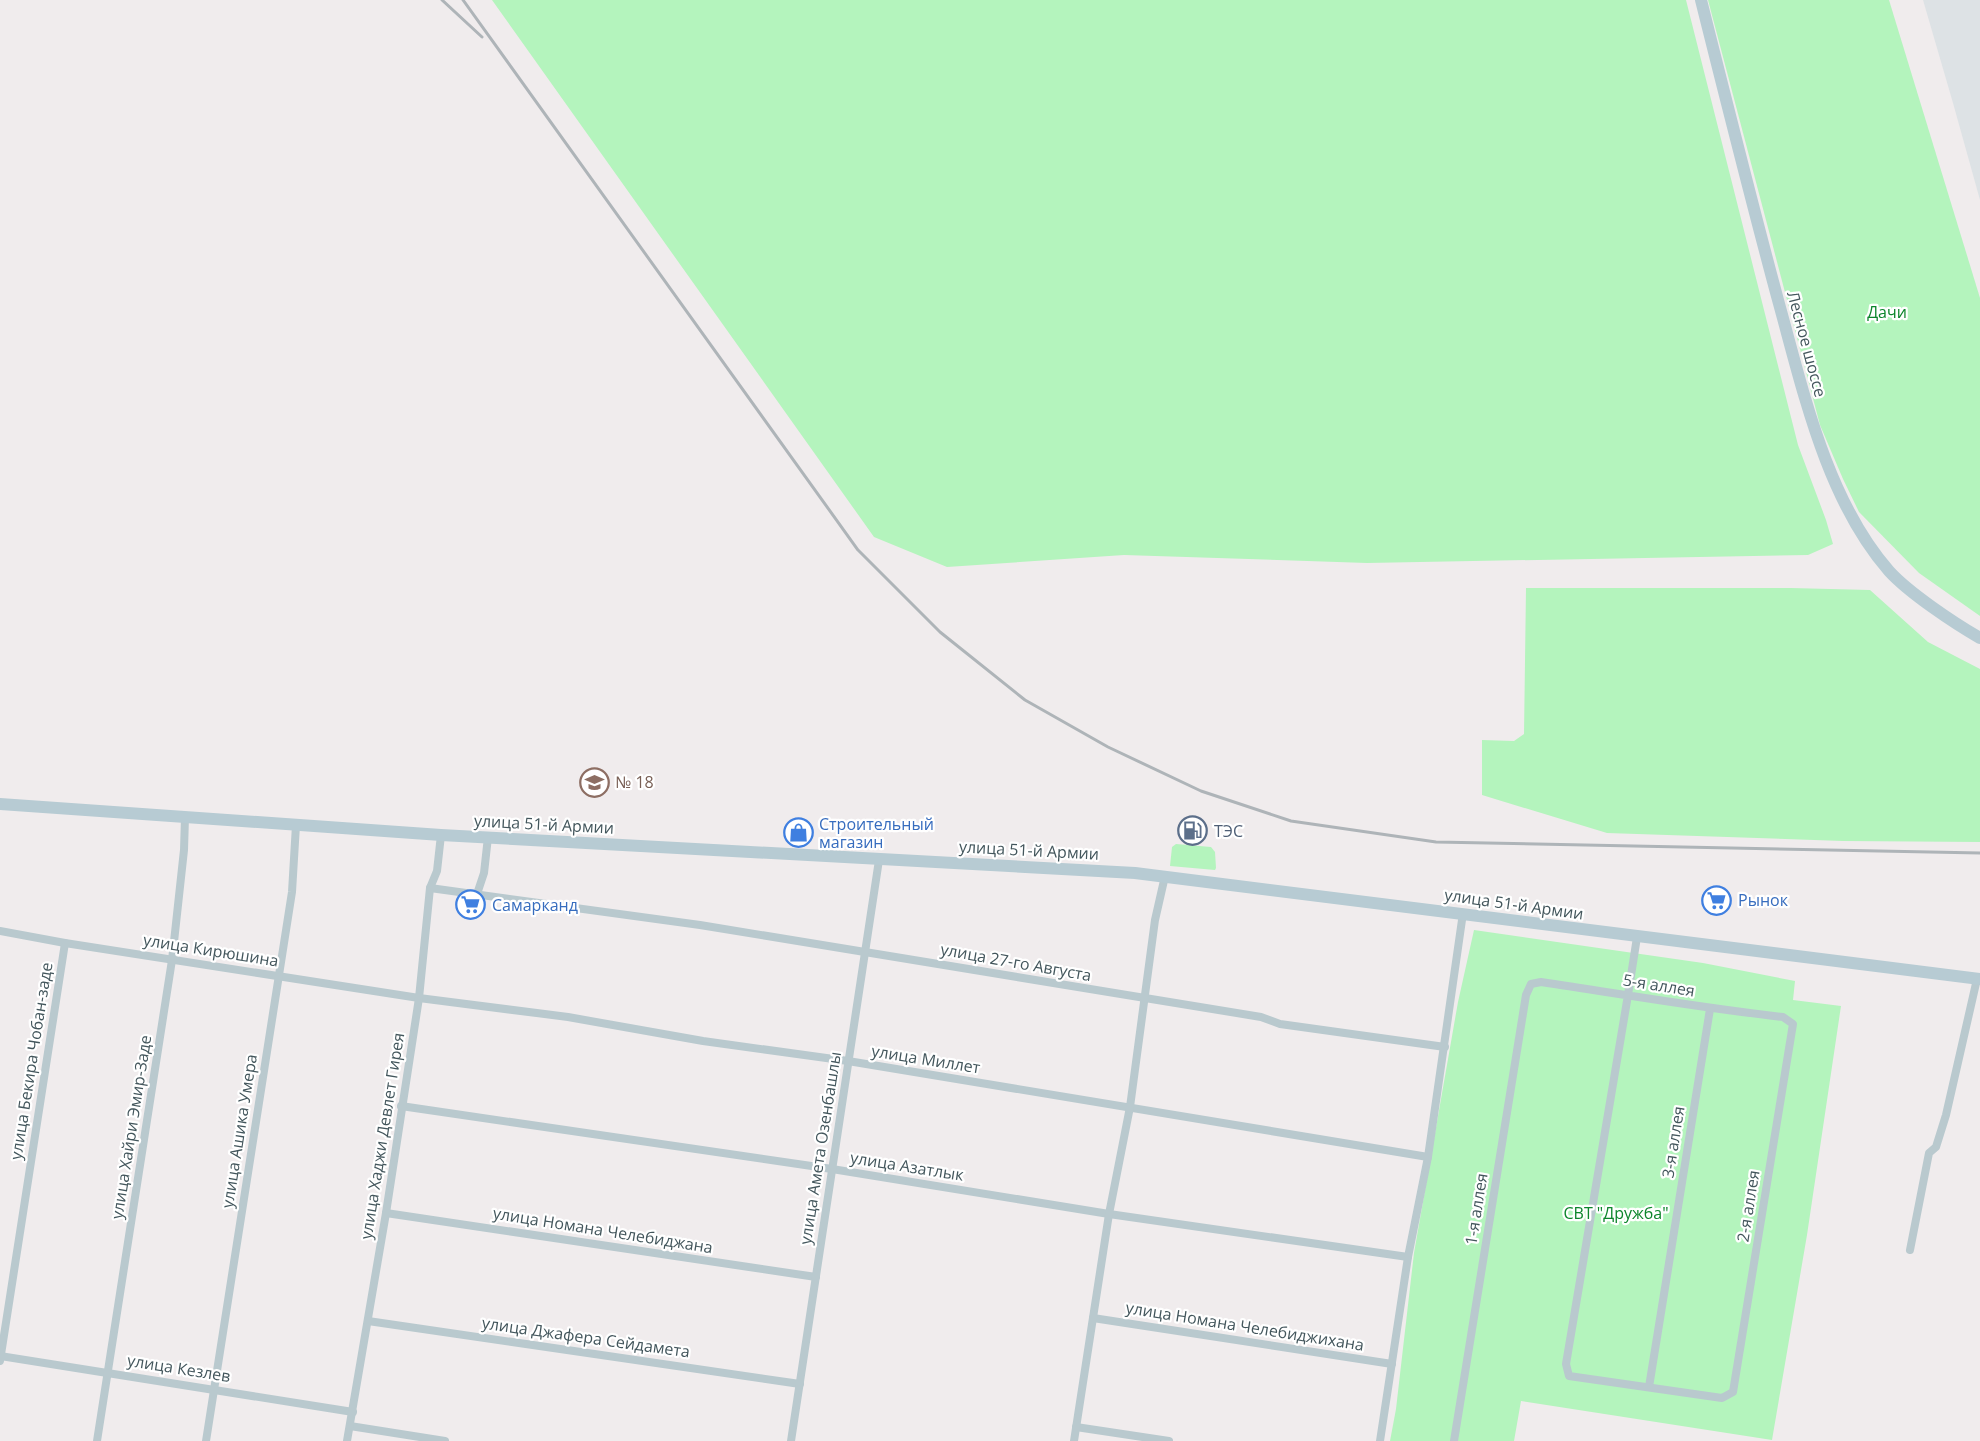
<svg xmlns="http://www.w3.org/2000/svg" width="1980" height="1441" viewBox="0 0 1980 1441" font-family="'Open Sans',sans-serif">
<style>
.airport{fill:#dde2e5}
.green{fill:#b4f4bd}
.lines{fill:none;stroke-linecap:round;stroke-linejoin:round}
.street{stroke:#b9c9ce;stroke-width:8}
.secondary{stroke:#b7cbd3;stroke-width:12}
.rail{stroke:#aeb4b8;stroke-width:3}
.labels{text-anchor:middle;dominant-baseline:central;stroke-width:4.5;stroke-linejoin:round;paint-order:stroke}
.park-label{font-size:16px;fill:#0c852b;stroke:#fff}
.street-label{font-size:16px;fill:#43565c;stroke:#fff}
.education-label{font-size:16px;fill:#785e54;stroke:#fff;text-anchor:start}
.shop-label{font-size:16px;fill:#366cbe;stroke:#fff;text-anchor:start}
.service-label{font-size:16px;fill:#4e5e75;stroke:#fff;text-anchor:start}
</style>
<rect width="100%" height="100%" fill="#f0eced"/>
<polygon class="airport" points="1923,0 1980,0 1980,200 1953,103"/>
<g class="green">
<polygon points="492,0 1686,0 1798,445 1826,520 1833,544 1808,555 1367,563 1124,555 947,567 874,537"/>
<polygon points="1708,0 1889,0 1980,298 1980,616 1919,573 1859,512 1843,479 1820,425"/>
<polygon points="1526,588 1791,588 1870,590 1928,642 1980,669 1980,842 1843,841 1607,833 1482,795 1482,740 1514,741 1524,734"/>
<polygon points="1176,844 1211,847 1215,852 1216,868 1215,870 1170,866 1172,847"/>
<polygon points="1474,930 1703,963 1795,981 1793,1000 1841,1006 1807,1235 1772,1440 1521,1401 1514,1441 1390,1441 1396,1409 1414,1253 1458,1002"/>
</g>
<g class="lines">
<g class="street">
<polyline points="430,888 700,925 1261,1017 1280,1024 1445,1047"/>
<polyline points="477,894 484,873 488,837"/>
<polyline points="0,931 65,943 419,998 568,1017 703,1041 848,1061 1428,1157"/>
<polyline points="401,1106 832,1169 1109,1214 1408,1257"/>
<polyline points="386,1213 816,1277"/>
<polyline points="1910,1250 1929,1153 1936,1147 1946,1115 1977,979"/>
<polyline points="1093,1318 1392,1364"/>
<polyline points="368,1321 800,1384"/>
<polyline points="0,1356 353,1412"/>
<polyline points="0,1361 65,943"/>
<polyline points="1649,1387 1710,1009"/>
<polyline points="350,1426 445,1441"/>
<polyline points="1076,1427 1169,1441"/>
<polyline points="97,1441 172,960 184,850 185,817"/>
<polyline points="206,1441 292,892 296,825"/>
<polyline points="347,1441 386,1213 419,998 430,888 437,871 441,835"/>
<polyline points="791,1441 879,860"/>
<polyline points="1074,1441 1109,1214 1130,1107 1155,920 1165,876"/>
<polyline points="1380,1441 1408,1257 1428,1157 1463,913"/>
<path d="M 1454,1441 L 1526,995 L 1531,984 L 1541,982 C 1622,994 1702,1008 1783,1017 L 1793,1024 L 1733,1392 L 1722,1398 L 1569,1376 L 1566,1364 L 1628,995 L 1637,937"/>
</g>
<g class="secondary">
<path d="M 1701,0 C 1726,100 1751,200 1778,300 C 1803,390 1826,499 1889,571 C 1909,593 1954,623 1980,638"/>
<polyline points="0,804 441,835 1135,873 1980,979"/>
</g>
<g class="rail">
<polyline points="442,0 482,37"/>
<polyline points="463,0 858,550 940,632 1025,700 1108,747 1201,791 1291,821 1436,842 1980,853"/>
</g>
</g>
<defs>
<symbol id="school-ring" viewBox="-11 -11 22 22"><circle r="9.5" fill="#fff" stroke="#8d6e63" stroke-width="1.5"/><path d="M0-5L7-2L0 1L-7-2ZM-4 1L0 2.5L4 1V4Q0 6-4 4Z" fill="#8d6e63"/></symbol>
<symbol id="fuel-ring" viewBox="-11 -11 22 22"><circle r="9.5" fill="#fff" stroke="#5c6f8a" stroke-width="1.5"/><path d="M-5.5-6h7V0h2V4h1.3V-2.5L3-4.5l.8-.8L6-3V5H2.5V1h-1V6h-7ZM-4.2-4.7v3.2H.2V-4.7Z" fill="#5c6f8a"/></symbol>
<symbol id="shop-ring" viewBox="-11 -11 22 22"><circle r="9.5" fill="#fff" stroke="#3f7fe0" stroke-width="1.5"/><path d="M-5-2.5h2.3a2.7 3.5 0 0 1 5.4 0H5L5.5 6h-11ZM-1.5-2.5h3a1.5 2.3 0 0 0-3 0Z" fill="#3f7fe0"/></symbol>
<symbol id="supermarket-ring" viewBox="-11 -11 22 22"><circle r="9.5" fill="#fff" stroke="#3f7fe0" stroke-width="1.5"/><path d="M-6-5.5h2.5l.6 2H6L4.5 2H-2.5L-4.4-4H-6ZM-1.5 3.2a1.3 1.3 0 1 0 .1 0ZM3 3.2a1.3 1.3 0 1 0 .1 0Z" fill="#3f7fe0"/></symbol>
</defs>
<g fill-rule="evenodd">
<use href="#school-ring" x="578" y="766" width="33" height="33"/>
<use href="#fuel-ring" x="1176" y="814" width="33" height="33"/>
<use href="#shop-ring" x="782" y="816" width="33" height="33"/>
<use href="#supermarket-ring" x="1700" y="884" width="33" height="33"/>
<use href="#supermarket-ring" x="454" y="888" width="33" height="33"/>
</g>
<g class="labels">
<g class="park-label">
<text x="1887" y="312">Дачи</text>
<text x="1616" y="1213">СВТ "Дружба"</text>
</g>
<g class="street-label">
<text transform="translate(1807 344) rotate(75)">Лесное шоссе</text>
<text transform="translate(544 824) rotate(3)">улица 51-й Армии</text>
<text transform="translate(1029 850) rotate(3)">улица 51-й Армии</text>
<text transform="translate(1514 904) rotate(8)">улица 51-й Армии</text>
<text transform="translate(211 950) rotate(9)">улица Кирюшина</text>
<text transform="translate(1016 962) rotate(10)">улица 27-го Августа</text>
<text transform="translate(1659 985) rotate(9)">5-я аллея</text>
<text transform="translate(926 1059) rotate(9)">улица Миллет</text>
<text transform="translate(31 1061) rotate(-81)">улица Бекира Чобан-заде</text>
<text transform="translate(131 1127) rotate(-81)">улица Хайри Эмир-Заде</text>
<text transform="translate(239 1131) rotate(-81)">улица Ашика Умера</text>
<text transform="translate(382 1136) rotate(-81)">улица Хаджи Девлет Гирея</text>
<text transform="translate(1673 1142) rotate(-81)">3-я аллея</text>
<text transform="translate(820 1148) rotate(-81)">улица Амета Озенбашлы</text>
<text transform="translate(907 1166) rotate(9)">улица Азатлык</text>
<text transform="translate(1748 1206) rotate(-81)">2-я аллея</text>
<text transform="translate(1476 1209) rotate(-81)">1-я аллея</text>
<text transform="translate(603 1230) rotate(9)">улица Номана Челебиджана</text>
<text transform="translate(1245 1326) rotate(9)">улица Номана Челебиджихана</text>
<text transform="translate(586 1337) rotate(8)">улица Джафера Сейдамета</text>
<text transform="translate(179 1368) rotate(9)">улица Кезлев</text>
</g>
<g class="education-label">
<text x="615" y="782">№ 18</text>
</g>
<g class="shop-label">
<text x="819" y="824">Строительный<tspan x="819" dy="18">магазин</tspan></text>
<text x="1738" y="900">Рынок</text>
<text x="492" y="905">Самарканд</text>
</g>
<g class="service-label">
<text x="1214" y="831">ТЭС</text>
</g>
</g>
</svg>
